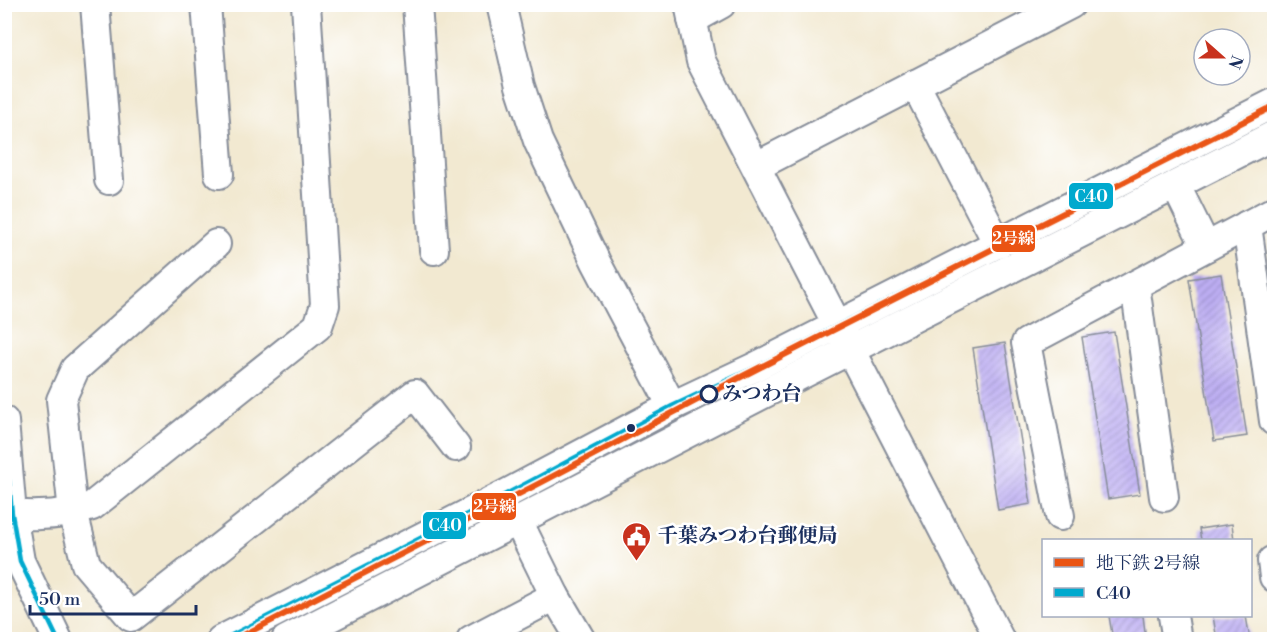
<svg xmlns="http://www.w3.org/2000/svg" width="1279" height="644" viewBox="0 0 1279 644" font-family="'Libre Bodoni','Noto Serif JP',serif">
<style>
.building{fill:url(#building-hatch)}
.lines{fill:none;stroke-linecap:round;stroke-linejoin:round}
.minor-casing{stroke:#868c98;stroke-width:32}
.minor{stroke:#fff;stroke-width:28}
.bus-1-casing{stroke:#fff;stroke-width:9}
.bus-1{stroke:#00a9ce;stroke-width:4.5}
.metro-1-casing{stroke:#fff;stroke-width:10}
.metro-1{stroke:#ea5413;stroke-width:6}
.stop-dot{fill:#fff;stroke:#1b2f5e;stroke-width:3}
.bus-dot{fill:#1b2f5e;stroke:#fff;stroke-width:2}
.labels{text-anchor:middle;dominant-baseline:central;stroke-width:5;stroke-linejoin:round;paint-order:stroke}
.stop-label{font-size:20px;font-weight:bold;fill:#1b2f5e;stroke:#fff;text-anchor:start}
.poi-label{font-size:20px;font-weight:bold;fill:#1b2f5e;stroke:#fff;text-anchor:start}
.line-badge{stroke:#fff;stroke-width:2}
.badge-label{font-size:16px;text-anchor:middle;font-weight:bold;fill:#fff}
</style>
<defs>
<pattern id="building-hatch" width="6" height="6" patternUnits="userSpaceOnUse" patternTransform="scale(1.5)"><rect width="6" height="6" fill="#bdaef3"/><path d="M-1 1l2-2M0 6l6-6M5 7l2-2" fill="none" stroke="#998ec8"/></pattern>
</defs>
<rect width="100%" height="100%" fill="#fff"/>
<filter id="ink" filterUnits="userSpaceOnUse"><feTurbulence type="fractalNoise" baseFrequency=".0167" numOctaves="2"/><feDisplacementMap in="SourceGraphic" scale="12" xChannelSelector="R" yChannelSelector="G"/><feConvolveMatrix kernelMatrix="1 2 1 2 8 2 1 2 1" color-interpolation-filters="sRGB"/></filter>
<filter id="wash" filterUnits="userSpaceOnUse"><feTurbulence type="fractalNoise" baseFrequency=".008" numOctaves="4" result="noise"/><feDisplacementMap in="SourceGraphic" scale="24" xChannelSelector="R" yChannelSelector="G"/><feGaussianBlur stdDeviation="1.35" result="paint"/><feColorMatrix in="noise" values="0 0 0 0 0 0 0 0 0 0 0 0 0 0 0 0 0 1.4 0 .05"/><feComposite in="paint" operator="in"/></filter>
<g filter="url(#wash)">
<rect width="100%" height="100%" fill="#f2e9d1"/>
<g id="blocks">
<g class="building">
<polygon points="1221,274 1247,436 1214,441 1189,279"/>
<polygon points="1114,332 1140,494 1108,499 1082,337"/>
<polygon points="1005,343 1031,504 998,510 973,348"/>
<polygon points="1232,524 1234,540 1201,540 1199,529"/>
<polygon points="1109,616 1143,616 1146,640 1113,640"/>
<polygon points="1213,616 1246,616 1250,640 1217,640"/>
</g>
</g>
</g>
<g filter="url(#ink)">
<use href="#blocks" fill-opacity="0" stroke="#868c98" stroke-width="1.5"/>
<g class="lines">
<defs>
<g id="minor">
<polyline points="95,4 109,180"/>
<polyline points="206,4 219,174"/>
<polyline points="417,4 434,250"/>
<polyline points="501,4 520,86 538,141 596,262 672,406"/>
<polyline points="689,4 701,61 1000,640"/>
<polyline points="692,20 721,4"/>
<polyline points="915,84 998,244"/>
<polyline points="757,166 1071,4"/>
<polyline points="1176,186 1206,247"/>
<polyline points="1247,225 1274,421"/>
<polyline points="216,244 75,369 61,400 73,512 86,564 131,617 415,394 456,447"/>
<polyline points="1135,285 1164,497"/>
<polyline points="4,421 12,514 20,561 58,640"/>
<polyline points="1060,516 1026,343 1274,211"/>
<path d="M 4,517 C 16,513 27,516 39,515 C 57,515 74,512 92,506 L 318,326 L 325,305 L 306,4"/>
<polyline points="518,521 555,596 581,640"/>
<polyline points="1272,561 1274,577"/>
<polyline points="1173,616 1177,640"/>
<polyline points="221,640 506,494 672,406 755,367 1274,103"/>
<polyline points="286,640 767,392 1274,135"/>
<polyline points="471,640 555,596"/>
</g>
</defs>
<use href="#minor" class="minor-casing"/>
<use href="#minor" class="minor"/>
<defs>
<g id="bus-1">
<polyline points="4,427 12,514 20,561 58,640"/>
<polyline points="222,640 506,494 672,406 755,367 1274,103"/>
</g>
</defs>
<use href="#bus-1" class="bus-1-casing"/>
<use href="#bus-1" class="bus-1"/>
<defs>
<polyline id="metro-1" points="234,640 542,482 739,378 1274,106"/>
</defs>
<use href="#metro-1" class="metro-1-casing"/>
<use href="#metro-1" class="metro-1"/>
</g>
</g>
<defs>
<symbol id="civic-pin" viewBox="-11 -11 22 30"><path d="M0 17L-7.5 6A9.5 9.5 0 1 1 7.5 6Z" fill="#c8321e" stroke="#fff"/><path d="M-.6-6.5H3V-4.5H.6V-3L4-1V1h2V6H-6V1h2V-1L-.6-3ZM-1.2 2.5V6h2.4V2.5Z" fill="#fff"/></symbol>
</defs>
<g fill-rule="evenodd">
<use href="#civic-pin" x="620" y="520" width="33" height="45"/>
</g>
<circle class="stop-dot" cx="709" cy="394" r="8"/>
<circle class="bus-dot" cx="631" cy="428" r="5"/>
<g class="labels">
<g class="stop-label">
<text x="722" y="394">みつわ台</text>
</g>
<g class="poi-label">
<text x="658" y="536">千葉みつわ台郵便局</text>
</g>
</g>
<g class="line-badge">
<rect x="1068" y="182" width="46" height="28" rx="6" fill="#00a9ce"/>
<rect x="991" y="224" width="45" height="29" rx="6" fill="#ea5413"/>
<rect x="471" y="492" width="46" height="29" rx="6" fill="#ea5413"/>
<rect x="422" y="511" width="45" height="29" rx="6" fill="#00a9ce"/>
</g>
<g class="badge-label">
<text x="1091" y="202">C40</text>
<text x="1013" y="244">2号線</text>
<text x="494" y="512">2号線</text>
<text x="445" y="531">C40</text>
</g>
<rect width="1279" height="644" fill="none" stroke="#fff" stroke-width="24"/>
<rect x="1042" y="539" width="210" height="78" fill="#ffffff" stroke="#a4acbf" stroke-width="1.5"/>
<rect x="1054" y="558" width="30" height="9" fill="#ea5413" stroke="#a4acbf" stroke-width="1.5"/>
<text x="1096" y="569" font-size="18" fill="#1b2f5e">地下鉄 2号線</text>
<rect x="1054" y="588" width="30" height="9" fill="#00a9ce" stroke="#a4acbf" stroke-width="1.5"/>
<text x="1096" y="599" font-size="18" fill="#1b2f5e">C40</text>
<g transform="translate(1222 57) rotate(111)"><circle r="28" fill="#ffffff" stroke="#a4acbf" stroke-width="1.5"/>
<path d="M0-4.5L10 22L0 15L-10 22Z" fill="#c8321e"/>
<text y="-9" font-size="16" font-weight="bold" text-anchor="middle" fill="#1b2f5e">N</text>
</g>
<path d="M30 605v9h166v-9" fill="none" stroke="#1b2f5e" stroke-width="3"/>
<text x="39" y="605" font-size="18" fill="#1b2f5e" stroke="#ffffff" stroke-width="4.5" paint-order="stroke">50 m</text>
</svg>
